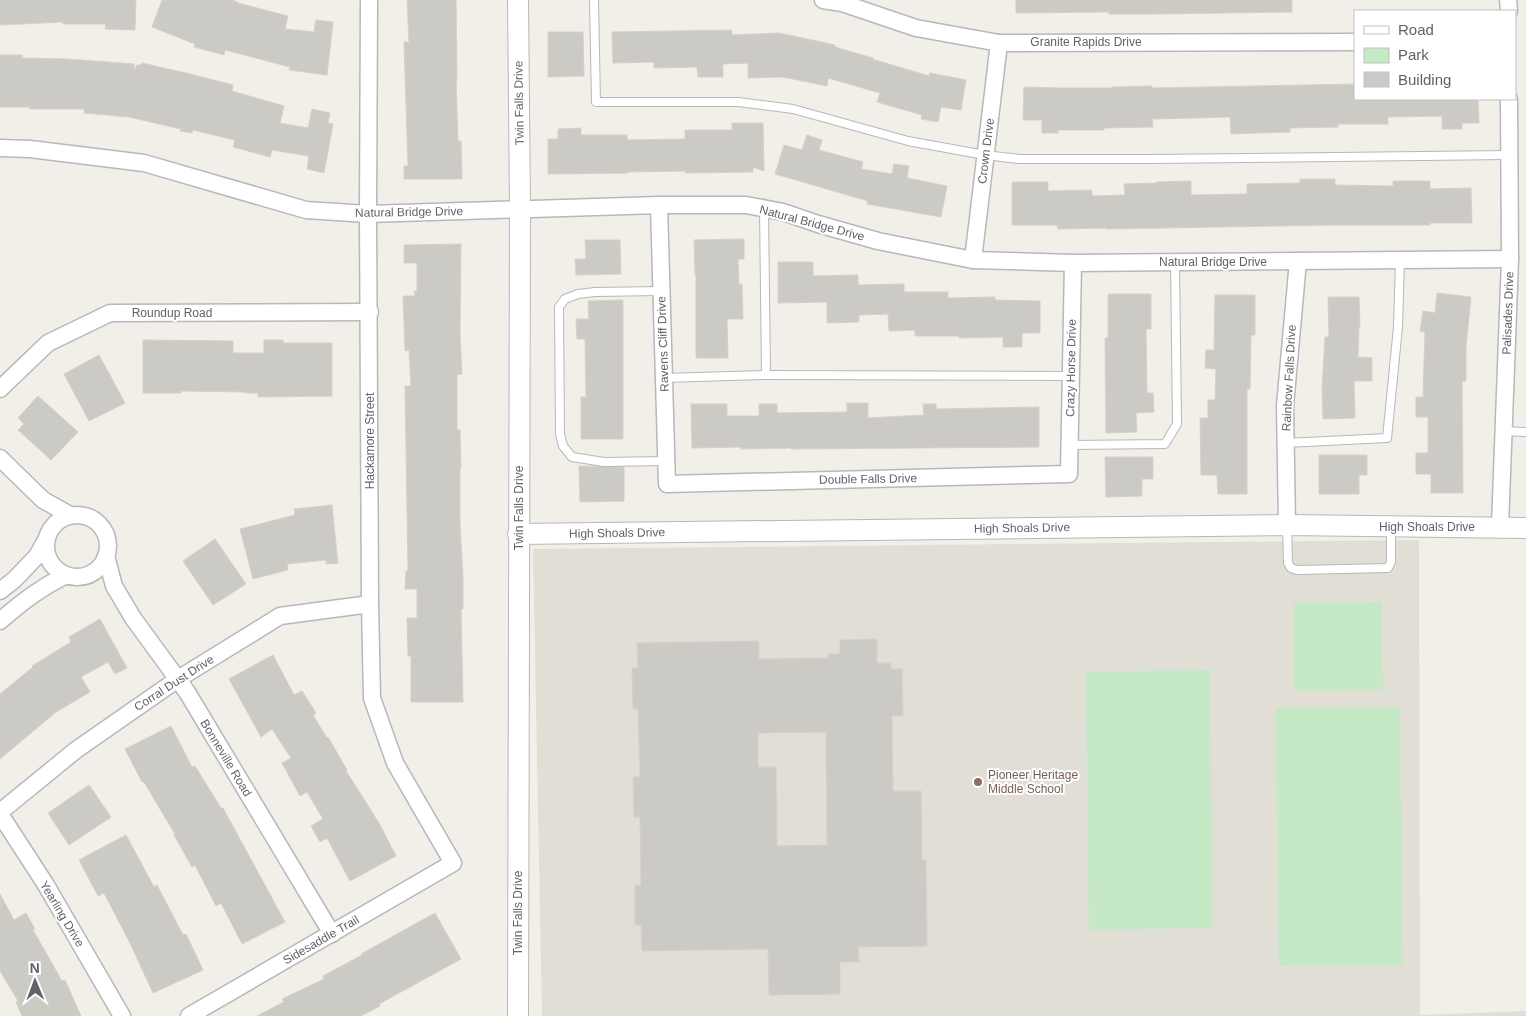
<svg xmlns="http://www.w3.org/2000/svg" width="1526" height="1016" viewBox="0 0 1526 1016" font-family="Helvetica,sans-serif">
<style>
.education{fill:#e1ded6}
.green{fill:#c5e8c5}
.building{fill:#cccac5;stroke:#d6d1c6;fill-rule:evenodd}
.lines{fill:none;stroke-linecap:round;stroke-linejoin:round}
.service-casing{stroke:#b5b8bc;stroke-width:10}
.minor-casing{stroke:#b5b8bc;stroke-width:19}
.tertiary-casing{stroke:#b5b8bc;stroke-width:22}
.service{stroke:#fff;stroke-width:8}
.minor{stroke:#fff;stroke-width:16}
.tertiary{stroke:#fff;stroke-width:20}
.education-dot{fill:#8d6e63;stroke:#fff;stroke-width:2}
.labels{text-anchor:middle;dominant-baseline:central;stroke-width:4;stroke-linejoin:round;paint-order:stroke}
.street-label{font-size:12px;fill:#5f6368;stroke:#fff}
.education-label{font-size:12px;fill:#785e54;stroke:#fff;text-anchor:start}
</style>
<rect width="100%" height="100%" fill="#f1efe8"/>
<polygon class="education" points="1419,540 1420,1015 1526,1011 1526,1016 542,1016 533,549"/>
<g class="green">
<polygon points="1382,602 1383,690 1294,691 1294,603"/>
<polygon points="1210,670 1213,928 1089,930 1086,672"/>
<polygon points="1400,707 1403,965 1279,966 1276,708"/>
</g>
<g class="building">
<polygon points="0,0 136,0 135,30 105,29 106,24 63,24 63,22 0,25"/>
<polygon points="162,0 231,0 238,2 238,3 288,16 285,29 314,32 316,20 333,22 327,75 289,70 290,67 225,50 224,55 194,47 195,44 152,27"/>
<polygon points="407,0 456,0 457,79 456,79 458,141 461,141 462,179 404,179 404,166 408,166 404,42 409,42"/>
<polygon points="1016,0 1292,0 1292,12 1158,14 1109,14 1109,12 1016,13"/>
<polygon points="732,30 732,35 779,33 835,45 835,47 873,58 872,59 929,76 930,73 966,80 961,110 941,107 938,122 921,119 922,115 877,102 880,93 828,78 827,86 783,77 748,78 748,63 723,64 723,77 698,77 697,67 654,68 654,62 613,63 612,32"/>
<polygon points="548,32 583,32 584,76 548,77"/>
<polygon points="0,55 22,55 22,58 67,59 134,64 134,71 137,65 141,65 142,63 190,74 233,85 232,91 284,106 280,123 308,128 312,109 330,113 328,123 333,124 324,173 307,169 309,156 272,150 270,157 233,147 235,140 193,130 192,133 180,131 181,129 129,117 84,113 84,109 30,109 30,107 0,107"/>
<polygon points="1355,84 1355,99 1478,99 1479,123 1462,123 1462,129 1442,129 1442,116 1388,117 1388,124 1338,124 1338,127 1290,128 1290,132 1231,134 1230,117 1194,118 1152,119 1153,127 1104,128 1104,130 1058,130 1058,133 1042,133 1042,120 1023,120 1024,87 1059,88 1112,88 1112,87 1152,86 1152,88"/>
<polygon points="732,123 763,123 764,171 753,167 753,172 685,173 685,171 628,172 628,173 548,174 548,139 558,139 558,129 581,128 581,135 627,135 627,140 685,139 685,130 732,130"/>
<polygon points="807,135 822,140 819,150 863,162 861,169 892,174 894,164 909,166 907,178 947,186 941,217 867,204 868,201 775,174 784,145 802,150"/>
<polygon points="1300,179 1335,179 1335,185 1393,186 1393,181 1430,181 1430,189 1471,188 1472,223 1430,223 1430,225 1335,225 1106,229 1106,228 1058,229 1057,225 1012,225 1012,182 1048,182 1048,191 1092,190 1092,196 1125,195 1124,184 1157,183 1157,182 1191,181 1191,195 1247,194 1247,184 1300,183"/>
<polygon points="744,239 744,259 738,259 739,285 742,284 743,319 727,319 728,358 696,358 696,275 695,275 694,240"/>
<polygon points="585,240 620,240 621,274 576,275 575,259 586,259"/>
<polygon points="461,244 460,334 462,374 457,375 457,430 460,430 461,468 460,468 460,524 463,578 463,609 461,609 463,702 411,702 411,656 408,656 407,618 417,618 417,589 405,589 406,571 408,571 405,386 411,386 409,350 405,351 403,296 415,296 414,291 417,291 417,263 404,263 404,245"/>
<polygon points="778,262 813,262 813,276 858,275 858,285 904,284 904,292 948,292 948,298 995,297 995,300 1040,301 1040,333 1022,333 1022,347 1003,347 1003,337 959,338 959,336 915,336 915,330 889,331 888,314 859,315 859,322 827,323 827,302 778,303"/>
<polygon points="1437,293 1471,297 1466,346 1466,381 1462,381 1463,493 1431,493 1431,474 1416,474 1416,453 1428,453 1428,417 1416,417 1416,397 1423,397 1425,332 1420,331 1423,311 1435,313"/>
<polygon points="1108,294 1151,294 1151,329 1146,329 1147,393 1153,393 1154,412 1136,413 1137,432 1106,433 1105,338 1108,338"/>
<polygon points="1215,295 1255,295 1255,335 1251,335 1250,389 1247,389 1247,494 1218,494 1217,475 1201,475 1200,418 1208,418 1208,400 1215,400 1216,369 1205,368 1206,350 1214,350"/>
<polygon points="1328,297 1359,297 1360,327 1359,327 1358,357 1372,358 1372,381 1354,381 1355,418 1323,419 1322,389 1325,337 1329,337"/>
<polygon points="623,300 623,439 581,439 581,397 586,397 585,339 577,339 576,319 589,319 588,301"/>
<polygon points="143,340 233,341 233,353 264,353 264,340 283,340 283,343 332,343 332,396 258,397 258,393 245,393 245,392 181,391 181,393 143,393"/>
<polygon points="99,355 125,403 89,421 64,374"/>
<polygon points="38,396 78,432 51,460 18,430 24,424 18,418"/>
<polygon points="847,403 868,403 868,418 924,415 923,404 936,404 936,409 1039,407 1039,447 791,449 791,448 741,449 741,447 692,448 691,404 727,404 727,416 759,416 759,404 777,404 777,413 847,412"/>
<polygon points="1319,455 1367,455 1367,475 1359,475 1359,494 1319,494"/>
<polygon points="1105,457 1153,457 1153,479 1142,479 1142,496 1106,497"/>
<polygon points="579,466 624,467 624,501 580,502"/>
<polygon points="332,505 338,563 326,564 326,560 287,564 288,570 253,579 240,529 295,515 294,509"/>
<polygon points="215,539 246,584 213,605 183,561"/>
<polygon points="100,619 127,668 115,674 108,662 81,677 90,692 56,712 0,759 0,694 33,667 32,666 71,642 69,637"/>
<path d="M 877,639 L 877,663 L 891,663 L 891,669 L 902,669 L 903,716 L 892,716 L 893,791 L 921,791 L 922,860 L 926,860 L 927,946 L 858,947 L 859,962 L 840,962 L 840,994 L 769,995 L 768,949 L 642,951 L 641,925 L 635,925 L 635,885 L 641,885 L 640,817 L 634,817 L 633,777 L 640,777 L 638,709 L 633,709 L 632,668 L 638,668 L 637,643 L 759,641 L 759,659 L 828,658 L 828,654 L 840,654 L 840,640 ZM 826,732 L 827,845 L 777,846 L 776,767 L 758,767 L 758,733 Z"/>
<polygon points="273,655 294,695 302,691 316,713 313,715 327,738 328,737 347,770 346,771 379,823 396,856 350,881 327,838 320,842 311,826 323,819 307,792 300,796 282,763 291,758 272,729 261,737 229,679"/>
<polygon points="171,726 192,767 195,766 221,808 223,808 285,922 242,944 221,903 216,906 195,865 192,867 174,835 175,834 144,782 142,782 125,749"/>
<polygon points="89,785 111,817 69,845 48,813"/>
<polygon points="126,835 154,887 157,885 183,935 186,934 203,970 153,993 130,943 104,893 98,896 79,860"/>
<polygon points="0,894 14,920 26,913 35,929 33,930 62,981 65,980 81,1016 22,1016 16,1002 18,1001 0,971"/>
<polygon points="435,913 461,959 379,1004 380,1006 361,1016 257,1016 284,1002 282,999 324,979 323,976 362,955 361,954"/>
</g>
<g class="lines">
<defs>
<g id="service">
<polyline points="594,0 596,102 738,102 793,109 908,141 985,155 1019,159 1150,159 1509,155"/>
<polyline points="764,209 766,375"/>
<polyline points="661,291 595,292 578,294 565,299 559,307 560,434 563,446 572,457 604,462 666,461"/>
<polyline points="664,378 766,375 1071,376"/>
<polyline points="1504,431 1526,432"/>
<polyline points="1286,443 1387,438 1398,327 1400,260"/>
<polyline points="1069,445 1165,444 1177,424 1175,262"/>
<polyline points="1287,525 1288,563 1291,568 1297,570 1388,568 1391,562 1391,527"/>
</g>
<g id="minor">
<polyline points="823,0 842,3 916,28 999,43 1355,42"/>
<polyline points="1508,0 1509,11"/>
<polyline points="0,148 30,149 144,163 306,210 368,214 659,205 746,205 783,212 818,224 878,241 973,260 1073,263 1510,259"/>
<polyline points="659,205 667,484 1069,474 1073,263"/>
<polyline points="973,260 999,43"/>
<polyline points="0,389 48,343 110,313 370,312"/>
<polyline points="0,458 43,500 70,515"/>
<circle cx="77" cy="546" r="31"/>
<polyline points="1287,525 1285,406 1298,261"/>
<polyline points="1500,527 1510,259 1509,99"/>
<polyline points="106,556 114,586 133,618 187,692 332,934"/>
<polyline points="0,591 14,580 37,556 47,538"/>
<path d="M 0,621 C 22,602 40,588 66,575"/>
<polyline points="0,812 76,750 178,679 280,616 370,604"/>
<polyline points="0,814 46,885 122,1016"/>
<polyline points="189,1016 453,863 395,763 372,698 370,604 368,214 369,0"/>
</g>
<g id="tertiary">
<polyline points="518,534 1287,525 1526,528"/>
<polyline points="518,1016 520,209 518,0"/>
</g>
</defs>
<use href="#service" class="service-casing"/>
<use href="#minor" class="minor-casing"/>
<use href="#tertiary" class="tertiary-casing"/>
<use href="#service" class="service"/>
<use href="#minor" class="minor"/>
<use href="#tertiary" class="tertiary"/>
</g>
<circle class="education-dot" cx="978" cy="782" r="5"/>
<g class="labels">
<g class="street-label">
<text x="1086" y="42">Granite Rapids Drive</text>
<text transform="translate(519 103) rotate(-91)">Twin Falls Drive</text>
<text transform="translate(986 151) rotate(-83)">Crown Drive</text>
<text transform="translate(409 212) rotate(-1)">Natural Bridge Drive</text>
<text transform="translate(812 223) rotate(15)">Natural Bridge Drive</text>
<text x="1213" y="262">Natural Bridge Drive</text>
<text x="172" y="313">Roundup Road</text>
<text transform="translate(1508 313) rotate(-88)">Palisades Drive</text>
<text transform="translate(663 344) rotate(-92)">Ravens Cliff Drive</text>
<text transform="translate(1071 368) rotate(-89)">Crazy Horse Drive</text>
<text transform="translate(1289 378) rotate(-87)">Rainbow Falls Drive</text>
<text transform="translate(370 441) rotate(-90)">Hackamore Street</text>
<text transform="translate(868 479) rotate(-1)">Double Falls Drive</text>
<text transform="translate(519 508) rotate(-90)">Twin Falls Drive</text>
<text x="1427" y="527">High Shoals Drive</text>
<text transform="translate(1022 528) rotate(-1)">High Shoals Drive</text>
<text transform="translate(617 533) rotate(-1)">High Shoals Drive</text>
<text transform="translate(174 683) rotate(-33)">Corral Dust Drive</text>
<text transform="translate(226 758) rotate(59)">Bonneville Road</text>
<text transform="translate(518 913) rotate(-90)">Twin Falls Drive</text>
<text transform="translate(62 914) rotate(59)">Yearling Drive</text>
<text transform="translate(321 940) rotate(-30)">Sidesaddle Trail</text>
</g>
<g class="education-label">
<text x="988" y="775">Pioneer Heritage<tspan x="988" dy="14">Middle School</tspan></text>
</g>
</g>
<rect x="1354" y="10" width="162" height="90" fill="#ffffff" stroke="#bfc1c3"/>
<rect x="1364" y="26" width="25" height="8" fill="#ffffff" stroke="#bfc1c3"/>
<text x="1398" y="35" font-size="15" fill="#5f6368">Road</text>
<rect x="1364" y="48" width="25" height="15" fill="#c5e8c5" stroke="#bfc1c3"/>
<text x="1398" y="60" font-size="15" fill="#5f6368">Park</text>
<rect x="1364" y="72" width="25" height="15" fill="#cccac5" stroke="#bfc1c3"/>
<text x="1398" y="85" font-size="15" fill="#5f6368">Building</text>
<g transform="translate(35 981) rotate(359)" stroke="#ffffff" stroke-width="4" paint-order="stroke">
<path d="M0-4L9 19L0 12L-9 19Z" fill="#5f6368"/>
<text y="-8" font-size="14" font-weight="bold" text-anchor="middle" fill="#5f6368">N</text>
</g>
</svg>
